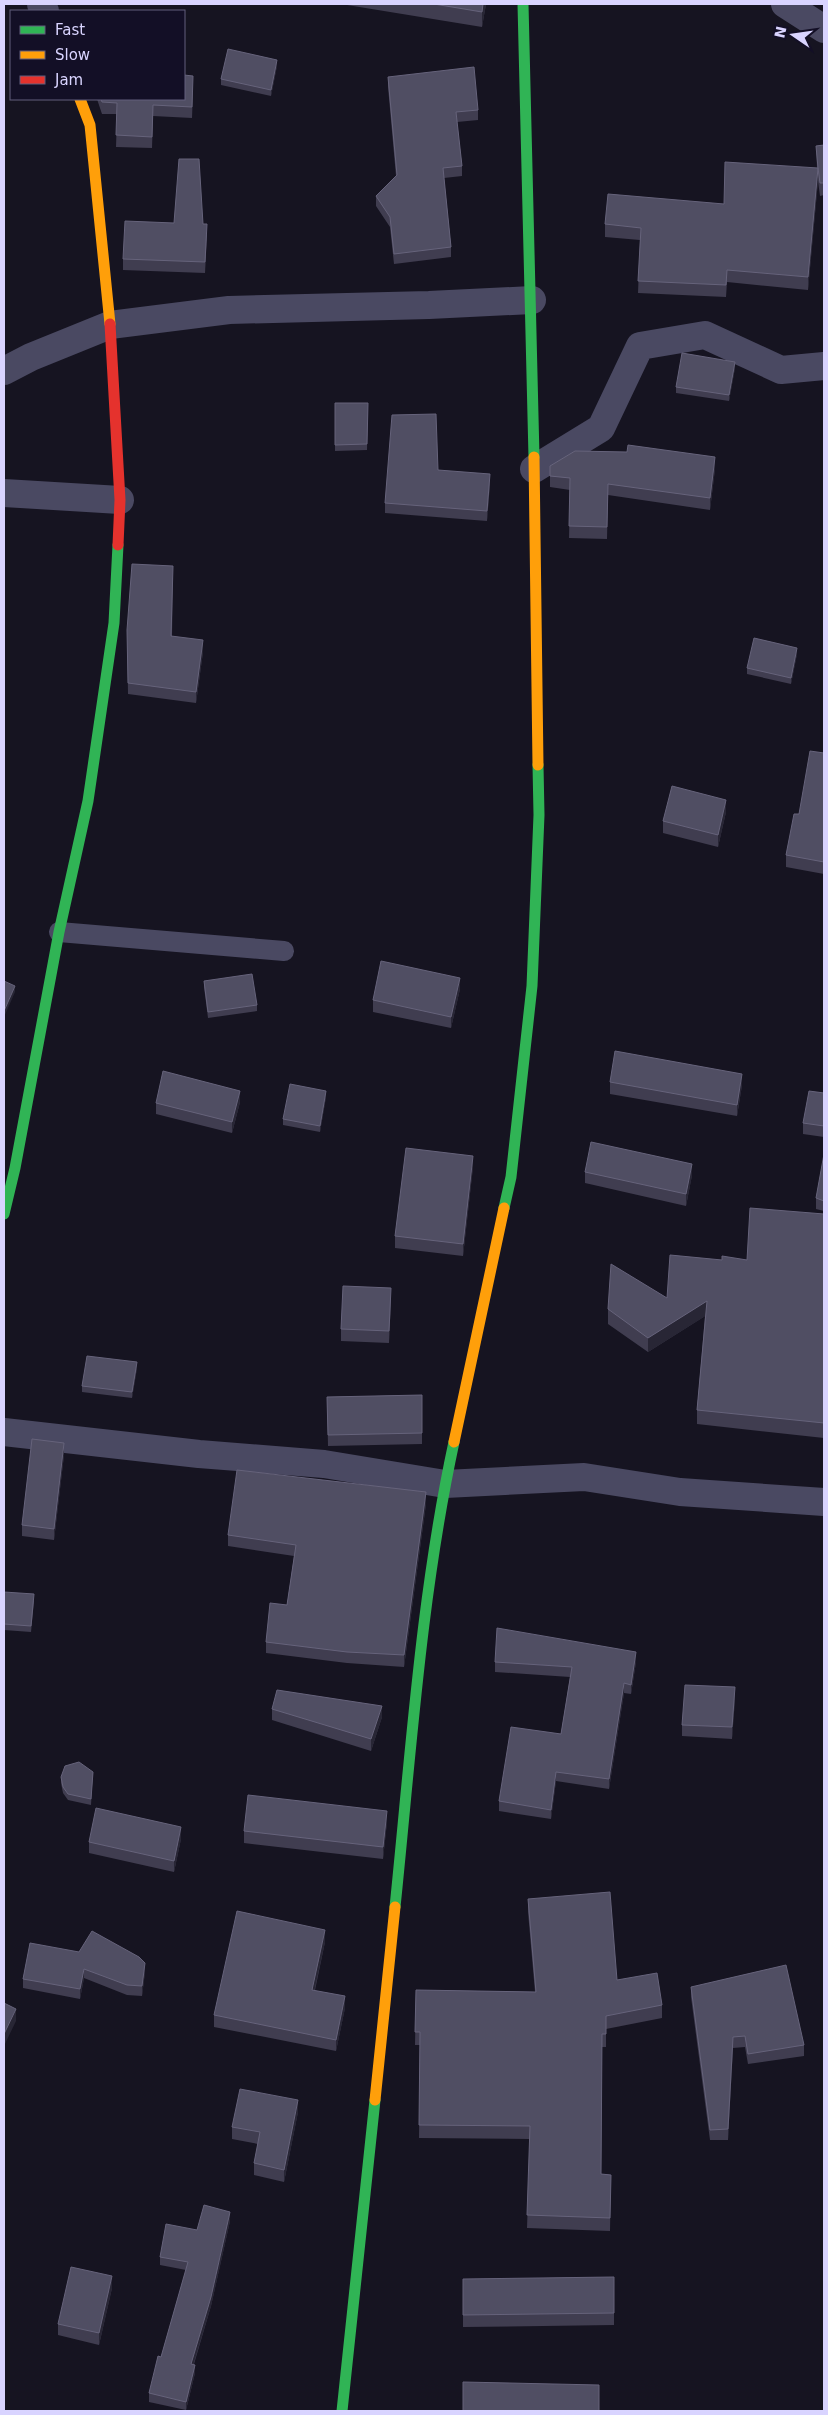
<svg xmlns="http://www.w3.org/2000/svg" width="828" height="2415" viewBox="0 0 828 2415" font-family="'DejaVu Sans',sans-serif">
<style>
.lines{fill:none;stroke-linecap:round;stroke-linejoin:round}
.lane{stroke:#4a4962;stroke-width:20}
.street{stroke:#4a4962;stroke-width:28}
.fast{stroke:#30b455;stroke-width:11}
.slow{stroke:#ff9f0a;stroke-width:11}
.jam{stroke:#e5322d;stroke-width:11}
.wall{fill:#403d50}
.shaded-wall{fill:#282635}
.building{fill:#504e63;stroke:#66637b}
</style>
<rect width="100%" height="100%" fill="#161421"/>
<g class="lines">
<polyline class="lane" points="59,932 284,951"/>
<g class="street">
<polyline points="41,4 45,11"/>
<polyline points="785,4 824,29"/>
<polyline points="4,371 31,357 110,325 229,310 429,305 532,300"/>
<polyline points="534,469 601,428 640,346 705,335 781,370 824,366"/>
<polyline points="4,493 120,500"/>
<polyline points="4,1432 199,1454 324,1464 445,1484 584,1477 680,1492 824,1502"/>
</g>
<g class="fast">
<polyline points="523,4 534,457"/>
<polyline points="504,1208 511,1177 532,986 539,815 538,765"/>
<polyline points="4,1214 15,1168 59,932 88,801 114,623 118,545"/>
<path d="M 395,1907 C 411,1752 421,1595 454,1442"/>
<polyline points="342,2411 375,2100"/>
</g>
<g class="slow">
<polyline points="80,99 90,125 110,324"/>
<polyline points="534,457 538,765"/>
<polyline points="454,1442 504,1208"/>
<polyline points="375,2100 395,1907"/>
</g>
<polyline class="jam" points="110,324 120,500 118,545"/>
</g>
<g class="wall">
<polygon points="341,4 486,4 482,27"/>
<polygon points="277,66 271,96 221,85 221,79"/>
<polygon points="388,77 478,110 478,120 457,122 462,166 462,176 444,178 451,247 451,257 394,264 390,227 376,206 376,196 396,176 388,87"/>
<polygon points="193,87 192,118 153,116 152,148 116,147 117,114 102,114 97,99 184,99"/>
<polygon points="824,145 824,195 820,196 818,181 808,290 727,282 726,297 638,293 640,240 605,237 605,224 724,204 817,168 816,146"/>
<polygon points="203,224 207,235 205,273 123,270 123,259"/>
<polygon points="735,368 729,401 676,393 676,387"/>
<polygon points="335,403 368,403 367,450 335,451"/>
<polygon points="550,466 715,469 710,510 608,495 607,539 569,538 570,490 550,487"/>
<polygon points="438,470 490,484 487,521 385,513 385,503"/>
<polygon points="173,577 172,636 203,652 196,703 128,694 127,630"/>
<polygon points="797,654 791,684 747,674 747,668"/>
<polygon points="824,753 824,874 786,867 786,855 799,814"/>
<polygon points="726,812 718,847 663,833 663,821"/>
<polygon points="204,981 257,1005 257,1011 208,1018 204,987"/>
<polygon points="460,989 451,1028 373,1012 373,1000"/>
<polygon points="610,1082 742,1085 737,1116 610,1094"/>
<polygon points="824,1093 824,1137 803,1134 803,1123"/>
<polygon points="326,1097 320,1132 283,1125 283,1119"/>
<polygon points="240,1102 232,1133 156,1114 156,1103"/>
<polygon points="824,1154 824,1211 816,1209 816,1198"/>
<polygon points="473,1167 463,1256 395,1248 395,1236"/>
<polygon points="585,1172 692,1175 686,1206 585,1183"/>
<polygon points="824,1214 824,1438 697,1424 697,1410 705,1316 648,1352 608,1324 608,1309 667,1298 722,1260 747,1260"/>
<polygon points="391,1300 389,1343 341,1341 341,1329"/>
<polygon points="137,1368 132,1398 82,1392 82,1386"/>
<polygon points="422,1395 422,1444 328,1446 327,1397"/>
<polygon points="64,1455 54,1540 22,1536 22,1525"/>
<polygon points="426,1504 404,1667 347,1663 266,1653 266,1642 287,1605 294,1556 228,1546 228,1535"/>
<polygon points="4,1592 34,1601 31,1632 4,1630"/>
<polygon points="495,1662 636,1662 631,1694 624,1693 609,1789 556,1781 551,1819 499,1811 499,1801 561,1734 570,1677 495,1672"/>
<polygon points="735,1699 732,1739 682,1736 682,1725"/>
<polygon points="272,1709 382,1717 371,1751 272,1720"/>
<polygon points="93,1772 91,1805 68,1800 63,1793 61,1783 61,1777"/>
<polygon points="387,1822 383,1859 244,1843 244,1831"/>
<polygon points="181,1839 174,1872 89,1853 89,1842"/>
<polygon points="528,1899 617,1980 662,2005 662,2018 606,2029 606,2047 602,2047 601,2174 611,2175 610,2231 527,2228 530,2139 419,2138 420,2045 415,2045 416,1990 535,1992 528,1912"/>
<polygon points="325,1942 315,1990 345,2008 336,2051 214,2027 214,2015"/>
<polygon points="30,1943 145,1972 142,1996 127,1995 84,1978 80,1999 23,1988 23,1979"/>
<polygon points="691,1987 804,2045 804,2056 748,2064 745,2047 733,2048 728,2140 710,2140 691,1997"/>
<polygon points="298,2112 284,2182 254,2175 254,2163 258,2144 232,2139 232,2127"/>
<polygon points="230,2221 211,2306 194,2364 195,2373 186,2410 149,2402 149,2393 161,2357 186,2270 160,2265 160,2257 197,2230"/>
<polygon points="614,2277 614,2325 463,2327 463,2279"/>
<polygon points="112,2288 99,2345 58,2335 58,2324"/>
</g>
<g class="shaded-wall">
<polygon points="483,4 486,4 482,27 482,12"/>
<polygon points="277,60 277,66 271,96 271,90"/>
<polygon points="193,76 193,87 192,118 192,107"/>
<polygon points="818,168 818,181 808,290 808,277"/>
<polygon points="735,362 735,368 729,401 729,395"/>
<polygon points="715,457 715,469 710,510 710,498"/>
<polygon points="490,474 490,484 487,521 487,511"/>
<polygon points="203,640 203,652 196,703 196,692"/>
<polygon points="797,648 797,654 791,684 791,678"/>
<polygon points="726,800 726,812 718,847 718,835"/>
<polygon points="460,978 460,989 451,1028 451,1017"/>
<polygon points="15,986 15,992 4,1017 4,1011"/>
<polygon points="742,1074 742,1085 737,1116 737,1105"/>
<polygon points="240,1091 240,1102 232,1133 232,1122"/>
<polygon points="326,1091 326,1097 320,1132 320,1126"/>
<polygon points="473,1156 473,1167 463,1256 463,1244"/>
<polygon points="692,1164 692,1175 686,1206 686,1194"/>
<polygon points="391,1288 391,1300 389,1343 389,1331"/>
<polygon points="707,1301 707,1315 648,1352 648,1338"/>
<polygon points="137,1362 137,1368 132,1398 132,1392"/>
<polygon points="64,1443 64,1455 54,1540 54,1529"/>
<polygon points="426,1492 426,1504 404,1667 404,1655"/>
<polygon points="636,1652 636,1662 631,1694 631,1685"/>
<polygon points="624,1683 624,1693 609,1789 609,1779"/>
<polygon points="735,1687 735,1699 732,1739 732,1727"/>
<polygon points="382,1706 382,1717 371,1751 371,1739"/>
<polygon points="556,1772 556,1781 551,1819 551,1810"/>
<polygon points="387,1811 387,1822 383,1859 383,1847"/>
<polygon points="181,1827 181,1839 174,1872 174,1861"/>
<polygon points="325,1930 325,1942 312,2001 312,1990"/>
<polygon points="145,1963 145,1972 142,1996 142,1986"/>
<polygon points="84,1969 84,1978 80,1999 80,1989"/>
<polygon points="345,1996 345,2008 336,2051 336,2040"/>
<polygon points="16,2009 16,2021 4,2046 4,2034"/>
<polygon points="733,2037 733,2048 728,2140 728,2129"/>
<polygon points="298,2100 298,2112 284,2182 284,2170"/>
<polygon points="230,2212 230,2221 211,2306 191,2372 191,2364"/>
<polygon points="112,2276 112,2288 99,2345 99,2333"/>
<polygon points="195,2365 195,2373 186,2410 186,2402"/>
</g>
<g class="building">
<polygon points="434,4 483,4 482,12"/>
<polygon points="228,49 277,60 271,90 221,79"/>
<polygon points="474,67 478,110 456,112 462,166 443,168 451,247 394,254 390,217 376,196 397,175 388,77"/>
<polygon points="184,75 193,76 192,107 153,105 152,137 116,135 117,103 102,102 101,99 184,99"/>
<polygon points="824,145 824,183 820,183 818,168 808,277 727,270 726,285 638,281 641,228 605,224 608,194 724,204 725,162 818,168 816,146"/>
<polygon points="179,159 199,159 203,224 207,224 205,262 123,259 125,221 174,223"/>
<polygon points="682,353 735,362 729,395 676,387"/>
<polygon points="335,403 368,403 367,444 335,445"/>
<polygon points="436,414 438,470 490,474 487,511 385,503 392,415"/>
<polygon points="628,445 715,457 710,498 608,484 607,527 569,526 570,478 550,476 550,466 575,451 627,452"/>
<polygon points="132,564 173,566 171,636 203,640 196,692 128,683 127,630"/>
<polygon points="754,638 797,648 791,678 747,668"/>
<polygon points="810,751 824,753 824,862 786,855 794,814 799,814"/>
<polygon points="672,786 726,800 718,835 663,821"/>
<polygon points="381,961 460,978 451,1017 373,1000"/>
<polygon points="252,974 257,1005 208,1012 204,981"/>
<polygon points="4,981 15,986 4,1011"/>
<polygon points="615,1051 742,1074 737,1105 610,1082"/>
<polygon points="163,1071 240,1091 232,1122 156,1103"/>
<polygon points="290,1084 326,1091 320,1126 283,1119"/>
<polygon points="809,1091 824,1093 824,1126 803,1123"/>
<polygon points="591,1142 692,1164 686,1194 585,1172"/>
<polygon points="406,1148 473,1156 463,1244 395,1236"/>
<polygon points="824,1154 824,1201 816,1198"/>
<polygon points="750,1208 824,1214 824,1423 697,1410 707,1301 648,1338 608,1309 611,1264 667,1298 670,1255 722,1260 722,1256 747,1260"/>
<polygon points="343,1286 391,1288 389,1331 341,1329"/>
<polygon points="87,1356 137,1362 132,1392 82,1386"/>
<polygon points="422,1395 422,1433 328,1435 327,1397"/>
<polygon points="32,1439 64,1443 54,1529 22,1525"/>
<polygon points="237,1470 426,1492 404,1655 347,1652 266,1642 270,1603 287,1605 296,1545 228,1535"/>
<polygon points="4,1592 34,1594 31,1626 4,1624"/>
<polygon points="497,1628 636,1652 631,1685 624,1683 609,1779 556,1772 551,1810 499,1801 511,1727 561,1734 572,1667 495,1662"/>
<polygon points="685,1685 735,1687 732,1727 682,1725"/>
<polygon points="277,1690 382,1706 371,1739 272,1709"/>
<polygon points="79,1762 93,1772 91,1799 68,1794 63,1787 61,1777 65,1766"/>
<polygon points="248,1795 387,1811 383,1847 244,1831"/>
<polygon points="96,1808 181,1827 174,1861 89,1842"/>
<polygon points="610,1892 617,1980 657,1973 662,2005 606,2016 606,2034 602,2034 601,2174 611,2175 610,2218 527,2215 530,2126 419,2125 420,2032 415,2032 416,1990 536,1992 528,1899"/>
<polygon points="237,1911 325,1930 312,1990 345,1996 336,2040 214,2015"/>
<polygon points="92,1931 139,1957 145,1963 142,1986 127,1985 84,1969 80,1989 23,1979 30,1943 79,1952"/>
<polygon points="786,1965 804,2045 748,2054 745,2036 733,2037 728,2129 710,2130 691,1987"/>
<polygon points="4,2003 16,2009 4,2034"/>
<polygon points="240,2089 298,2100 284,2170 254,2163 260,2132 232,2127"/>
<polygon points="204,2205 230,2212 211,2297 191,2364 195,2365 186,2402 149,2393 158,2356 161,2357 188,2262 160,2257 166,2224 197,2230"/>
<polygon points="71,2267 112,2276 99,2333 58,2324"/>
<polygon points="614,2277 614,2313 463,2315 463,2279"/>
<polygon points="463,2382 599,2385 599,2411 463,2411"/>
</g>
<rect width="828" height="2415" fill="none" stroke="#d9d4ff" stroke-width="10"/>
<rect x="10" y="10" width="175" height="90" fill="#130f26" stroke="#625e7d"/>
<rect x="20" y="26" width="25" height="8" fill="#30b455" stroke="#625e7d"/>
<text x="55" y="35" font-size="15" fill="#d9d4ff">Fast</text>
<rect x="20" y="51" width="25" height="8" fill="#ff9f0a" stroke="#625e7d"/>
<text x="55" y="60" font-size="15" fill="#d9d4ff">Slow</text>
<rect x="20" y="76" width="25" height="8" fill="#e5322d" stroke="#625e7d"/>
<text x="55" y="85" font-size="15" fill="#d9d4ff">Jam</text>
<g transform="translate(793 35) rotate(283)" stroke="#130f26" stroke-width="4" paint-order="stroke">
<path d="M0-4L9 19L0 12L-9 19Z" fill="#d9d4ff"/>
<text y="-8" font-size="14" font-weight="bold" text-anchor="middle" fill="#d9d4ff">N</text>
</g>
</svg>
